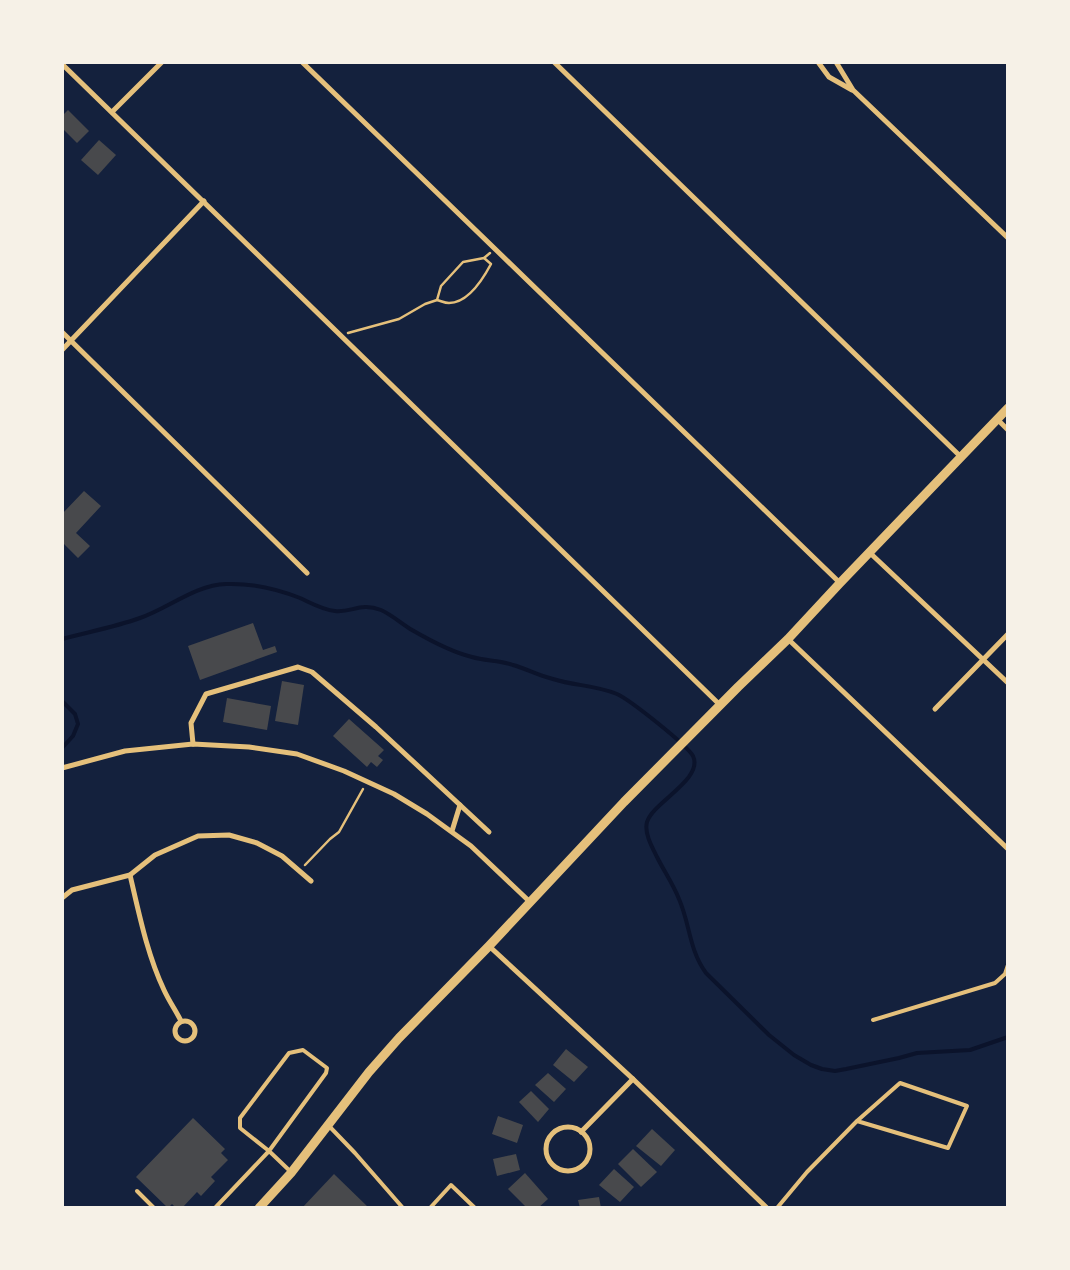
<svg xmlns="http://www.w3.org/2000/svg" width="1070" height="1270" viewBox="0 0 1070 1270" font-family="'Fira Sans',sans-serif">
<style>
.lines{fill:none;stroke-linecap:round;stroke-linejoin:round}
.stream{stroke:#0b132b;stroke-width:4}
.building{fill:#48494c}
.path{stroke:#e5c07b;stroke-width:2.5}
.service{stroke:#e5c07b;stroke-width:4}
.minor{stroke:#e5c07b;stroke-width:5}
.tertiary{stroke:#e5c07b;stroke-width:9}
</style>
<rect width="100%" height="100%" fill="#14213d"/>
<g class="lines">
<g class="stream">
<path d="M 62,639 C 88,632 115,627 140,618 C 169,608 195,585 226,584 C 251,583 277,589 300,598 C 311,603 323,610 335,611 C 352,613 360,602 381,610 C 392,615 402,624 412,630 C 431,641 451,652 472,657 C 485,661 500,660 513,665 C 527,669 539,676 553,679 C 575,686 595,685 617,694 C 630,700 686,744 693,756 C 704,779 653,802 647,822 C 644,833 652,847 657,857 C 664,871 673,884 679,899 C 690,924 689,950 706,973 L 769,1035 L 794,1055 L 811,1065 L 822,1069 L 835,1071 L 846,1069 L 899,1058 L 917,1053 L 970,1050 L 1008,1037"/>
<polyline points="62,701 75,714 78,724 73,736 62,748"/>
</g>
</g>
<g class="building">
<polygon points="68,110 89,131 77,143 62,128 62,116"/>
<polygon points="99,140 116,155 98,175 81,160"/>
<polygon points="84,491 101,506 76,533 90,546 78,558 64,544 62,546 62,514"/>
<polygon points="253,623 263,650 275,646 277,652 200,680 188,646"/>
<polygon points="282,681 304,685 298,725 275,721"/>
<polygon points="227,698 271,706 267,730 223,722"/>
<polygon points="349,719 384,750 378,756 383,760 377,767 371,762 367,767 333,736"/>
<polygon points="566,1049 588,1067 574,1082 553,1065"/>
<polygon points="548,1073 566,1089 554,1102 535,1085"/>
<polygon points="531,1091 549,1109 538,1122 519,1102"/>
<polygon points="498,1116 523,1125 517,1143 492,1134"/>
<polygon points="193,1118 225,1149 221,1153 228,1160 211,1177 215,1181 201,1196 197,1192 182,1208 176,1208 172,1204 168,1208 136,1177"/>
<polygon points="652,1129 675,1150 661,1166 636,1146"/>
<polygon points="633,1149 657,1172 641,1187 618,1164"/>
<polygon points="516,1154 520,1170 497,1176 493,1159"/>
<polygon points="614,1169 634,1187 620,1202 599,1185"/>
<polygon points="525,1173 548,1199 538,1208 527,1208 508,1189"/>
<polygon points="334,1174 369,1208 302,1208"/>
<polygon points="599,1197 601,1208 580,1208 578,1200"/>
</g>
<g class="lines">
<g class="path">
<path d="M 437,300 C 441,301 445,303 449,303 C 468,303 483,279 491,264 L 484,258"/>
<polyline points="348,333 399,319 425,304 437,300 441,286 463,262 484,258 490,253"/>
<polyline points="305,865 330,839 339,832 363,789"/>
</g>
<g class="service">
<polyline points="873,1020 995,983 1005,974 1008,965"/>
<polyline points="329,1126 355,1153 403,1208"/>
<polyline points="137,1191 154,1208"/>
<polyline points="215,1208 269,1151 326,1073 327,1068 303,1050 289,1053 240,1118 240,1128 269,1151 291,1172"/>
<polyline points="430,1208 451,1185 475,1208"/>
<polyline points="777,1208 807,1172 857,1121 900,1083 967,1106 948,1148 857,1121"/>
</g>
<g class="minor">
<polyline points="302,62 840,583"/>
<polyline points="554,62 960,456"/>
<polyline points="818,62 829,77 852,90"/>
<polyline points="836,62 853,90 1008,238"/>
<polyline points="62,64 720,705"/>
<polyline points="112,112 162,62"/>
<polyline points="62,332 307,573"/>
<polyline points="62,350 204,201"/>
<polyline points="997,419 1008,430"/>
<polyline points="869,552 1008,683"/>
<polyline points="788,639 1008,849"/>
<polyline points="935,709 1008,634"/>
<polyline points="193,744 191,723 206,694 298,667 312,672 376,727 460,805 452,831"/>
<polyline points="62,768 125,751 193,744 249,747 297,754 344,771 394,794 427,814 471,846 530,902"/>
<polyline points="460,805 489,832"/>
<path d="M 130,875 C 139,913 147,954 164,990 C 169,1001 176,1011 181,1021"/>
<polyline points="62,898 72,890 130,875 155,855 198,836 229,835 257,843 282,856 311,881"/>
<polyline points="489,946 633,1079 767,1208"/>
<circle cx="185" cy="1031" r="10"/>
<circle cx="568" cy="1149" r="22"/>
<polyline points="581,1132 633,1079"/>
</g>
<polyline class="tertiary" points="259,1208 291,1173 369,1072 399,1038 489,946 624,802 738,687 788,639 840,583 1008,408"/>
</g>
<rect width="1070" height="1270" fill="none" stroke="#f6f1e7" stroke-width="128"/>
</svg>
